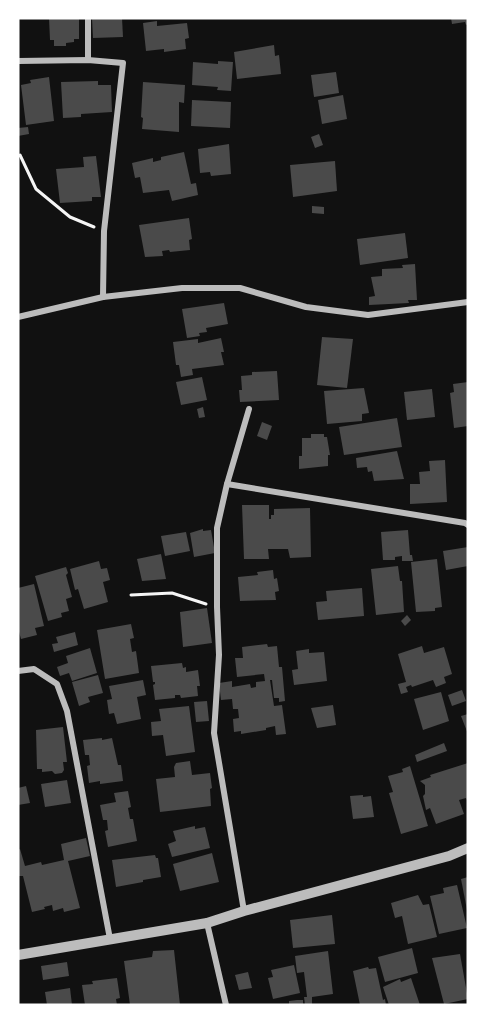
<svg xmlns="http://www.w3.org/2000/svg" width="486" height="1023" viewBox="0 0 486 1023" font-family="Karla,sans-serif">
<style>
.building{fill:#4a4a4a}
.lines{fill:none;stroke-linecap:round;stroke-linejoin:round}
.path{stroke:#f5f5f5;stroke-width:3}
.minor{stroke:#bcbcbc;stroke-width:6}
.tertiary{stroke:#bcbcbc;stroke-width:10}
</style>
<rect width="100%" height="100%" fill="#111"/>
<g class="building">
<polygon points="49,18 79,18 79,39 74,39 74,42 66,43 66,46 54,46 54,40 50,40"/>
<polygon points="92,18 122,18 123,37 93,38"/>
<polygon points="451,18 468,18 468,24 466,25 465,22 452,24"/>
<polygon points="157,21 157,26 187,23 189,38 185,39 186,49 164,52 164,49 146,51 143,23"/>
<polygon points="274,45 275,56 279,55 281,74 237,79 234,52"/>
<polygon points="218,61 233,62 231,91 217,90 218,87 192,85 193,62 218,64"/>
<polygon points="336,72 339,93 314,97 311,75"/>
<polygon points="49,77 54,121 26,125 21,85 31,83 30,80"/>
<polygon points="98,81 98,85 111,85 112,112 81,114 81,117 63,118 61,82"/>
<polygon points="143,82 185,85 184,103 179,102 179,132 142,129 143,118 141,117"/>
<polygon points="343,95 347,119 322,124 318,100"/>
<polygon points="192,100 231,102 230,128 191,126"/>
<polygon points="28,127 29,134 18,136 18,128"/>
<polygon points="319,134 323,145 315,148 311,137"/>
<polygon points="229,144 231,174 211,176 210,172 200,173 198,149"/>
<polygon points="184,152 191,184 196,183 198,195 172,201 169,190 143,193 140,177 135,178 132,163 153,158 153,162 161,160 161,157"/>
<polygon points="96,156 101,197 92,197 92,201 60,203 56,169 84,167 83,157"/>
<polygon points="335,161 337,191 293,197 290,165"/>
<polygon points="312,206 324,207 324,214 312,213"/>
<polygon points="189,218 192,239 189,240 190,250 170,252 169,250 162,251 163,256 145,257 139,225"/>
<polygon points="405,233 408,258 360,265 357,239"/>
<polygon points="415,264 417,300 408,300 409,303 369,305 369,297 375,296 371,277 382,276 382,269 403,268 402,265"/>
<polygon points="224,303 228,324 206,328 207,332 199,333 200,336 187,338 182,309"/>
<polygon points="322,337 353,339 347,388 317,385"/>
<polygon points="221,338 224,352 221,352 224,365 192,369 193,375 181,377 179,365 176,365 173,342 198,339 198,343"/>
<polygon points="277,371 279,400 240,402 239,390 242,390 241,376 252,375 252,372"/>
<polygon points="202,377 207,400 181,405 176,382"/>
<polygon points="468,382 468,426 454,428 450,393 454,392 453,384"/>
<polygon points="364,388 369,413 362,414 362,421 327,424 324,391"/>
<polygon points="432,389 435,417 407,420 404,392"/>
<polygon points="203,407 205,417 199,418 197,409"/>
<polygon points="397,418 402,447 344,455 339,427"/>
<polygon points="262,422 272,426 267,440 257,436"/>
<polygon points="311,434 324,434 324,437 327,437 330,455 328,455 328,466 299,469 299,456 302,456 302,438 311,438"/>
<polygon points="397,451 404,479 374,481 372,471 368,472 367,467 357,468 356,458"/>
<polygon points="445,460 447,502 410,504 410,484 420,484 419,472 430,471 429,461"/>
<polygon points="242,505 269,505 269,519 271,519 271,515 274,515 274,509 310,508 311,557 290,558 288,549 268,549 269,559 244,559"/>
<polygon points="203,529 203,531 211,530 215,553 194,557 190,533"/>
<polygon points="408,530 410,555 412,555 413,561 402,561 402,556 395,557 395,560 383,560 381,532"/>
<polygon points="186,532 190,551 165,556 161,536"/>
<polygon points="468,547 468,566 446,570 443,551"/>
<polygon points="161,554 166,579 142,581 137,559"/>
<polygon points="437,559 442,607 435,608 435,611 416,612 411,562"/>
<polygon points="99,561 101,569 107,568 110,580 103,582 108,602 84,609 78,589 75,590 70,569"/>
<polygon points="398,566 400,581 402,581 404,612 376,615 371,569"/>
<polygon points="66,567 68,573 66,575 72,597 66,599 69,611 61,613 62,617 48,621 35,576"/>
<polygon points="273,570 274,579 277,578 279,591 275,592 276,600 240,601 238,577 258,575 257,572"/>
<polygon points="34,584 44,626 35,628 37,635 21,639 18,628 18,588"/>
<polygon points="362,588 364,616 318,620 316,602 327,601 326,591"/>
<polygon points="207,608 212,643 183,647 180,612"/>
<polygon points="407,615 411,620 405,626 401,621"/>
<polygon points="131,624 134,638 130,639 132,652 136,651 139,673 105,679 97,630"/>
<polygon points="75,632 78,645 54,652 52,644 58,643 56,637"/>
<polygon points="267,644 268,647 277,646 279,667 282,667 285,701 279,702 279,698 274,698 272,680 270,680 274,706 282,705 286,734 276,735 275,726 266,728 266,730 241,734 241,731 234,732 233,719 239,718 238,709 233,709 232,699 221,700 219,683 232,681 232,687 250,684 251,688 256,687 256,682 265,681 264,674 237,677 235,658 243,658 242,647"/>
<polygon points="422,646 424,653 444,647 452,674 444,677 446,683 436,687 433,680 412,687 411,685 406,687 408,692 401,694 398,684 406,682 398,654"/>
<polygon points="90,648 97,673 72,681 69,673 60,676 57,667 68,663 66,656"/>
<polygon points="309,649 309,653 324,652 327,681 294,685 292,670 298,669 296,651"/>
<polygon points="182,663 183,668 186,667 186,672 198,670 200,686 197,686 198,696 181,698 180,695 175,695 175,698 155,700 153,685 155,684 155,682 153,682 151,666"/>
<polygon points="98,675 103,693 88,697 90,702 79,706 72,682"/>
<polygon points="143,680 146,695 137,697 141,719 117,724 114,713 109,714 107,700 112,699 109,686"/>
<polygon points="462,690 466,701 452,706 448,695"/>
<polygon points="441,692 449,721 423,730 414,699"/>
<polygon points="207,701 209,721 196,722 194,702"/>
<polygon points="333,705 336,725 317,728 311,708"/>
<polygon points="189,706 195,752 166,756 163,735 152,736 151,722 161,721 159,709"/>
<polygon points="468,714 468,734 461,716"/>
<polygon points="63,727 67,762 63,762 64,770 62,773 55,774 52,771 42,772 42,769 37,769 36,730"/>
<polygon points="102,738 102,740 112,738 118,765 121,765 123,781 100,784 100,781 89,783 87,766 90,765 89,755 85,755 83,740"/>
<polygon points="444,743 447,751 417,762 415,755"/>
<polygon points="190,761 192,775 210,773 212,788 210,789 211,806 160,812 156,779 175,777 174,767 176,763"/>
<polygon points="468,763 468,802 466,798 459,800 464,814 436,824 430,808 426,810 423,796 425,794 425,785 420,781 431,777 430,775"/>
<polygon points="410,766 428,826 401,834 389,793 393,792 388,776 403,772 402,769"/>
<polygon points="67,780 71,803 45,807 41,784"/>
<polygon points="26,786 30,803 18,805 18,788"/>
<polygon points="128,791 131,807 128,808 130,819 133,819 137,841 108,847 105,831 108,830 107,820 103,820 100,805 116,802 114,793"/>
<polygon points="363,795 363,797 371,796 374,817 353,819 350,796"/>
<polygon points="195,826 195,829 205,827 210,848 172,857 168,844 176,841 173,831"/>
<polygon points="86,838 90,856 68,861 80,908 64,912 63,908 53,911 52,905 44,907 45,909 32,912 23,876 19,876 18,870 18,850 20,849 25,866 41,862 42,865 64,860 61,844"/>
<polygon points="212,853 219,882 180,891 173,864"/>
<polygon points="155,855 156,858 158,858 161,877 143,880 143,882 116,887 112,860"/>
<polygon points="468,877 468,910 467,910 461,879"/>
<polygon points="457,885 467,928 439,934 430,896 444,893 443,888"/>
<polygon points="418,895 423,905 429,904 437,937 408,944 402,916 395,918 391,903"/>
<polygon points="332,915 335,944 293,948 290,920"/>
<polygon points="412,948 418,973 385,982 378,957"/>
<polygon points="174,950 180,1005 130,1005 124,961 152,957 153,951"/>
<polygon points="328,951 333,994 312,997 312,1005 305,1005 304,997 307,997 304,972 297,973 295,956"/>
<polygon points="460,954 468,999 444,1004 432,958"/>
<polygon points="67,962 69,976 43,980 41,966"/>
<polygon points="294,965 300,993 273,999 268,978 273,977 271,970"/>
<polygon points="368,967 369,969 376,968 383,1000 385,999 386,1005 360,1005 353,971"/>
<polygon points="248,972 252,988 239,990 235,975"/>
<polygon points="117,978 120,998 116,999 117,1005 85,1005 82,985 93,984 92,981"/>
<polygon points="411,978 420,1005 389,1005 383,987 400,979 401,982"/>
<polygon points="70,988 72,1005 47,1005 45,992"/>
<polygon points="297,1000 303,1000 303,1005 289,1005 289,1001"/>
</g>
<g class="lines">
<g class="path">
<polyline points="18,156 20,155 36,189 70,217 94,227"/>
<polyline points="131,595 172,593 206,604"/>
</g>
<g class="minor">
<polyline points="88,18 88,60"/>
<polyline points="18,61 88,60 123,63 104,231 103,297"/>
<polyline points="18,317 103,297 182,288 240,288 306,307 368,315 468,302"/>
<polyline points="227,484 465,523 468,525"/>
<polyline points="18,671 34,669 57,684 67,711 110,939"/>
<polyline points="244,911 214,733 219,655 217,607 217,528 227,484 249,409"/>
<polyline points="207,923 226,1005"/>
</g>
<polyline class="tertiary" points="18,955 207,923 244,911 449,856 468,848"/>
</g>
<rect width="486" height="1023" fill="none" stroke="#ffffff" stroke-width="39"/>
</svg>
